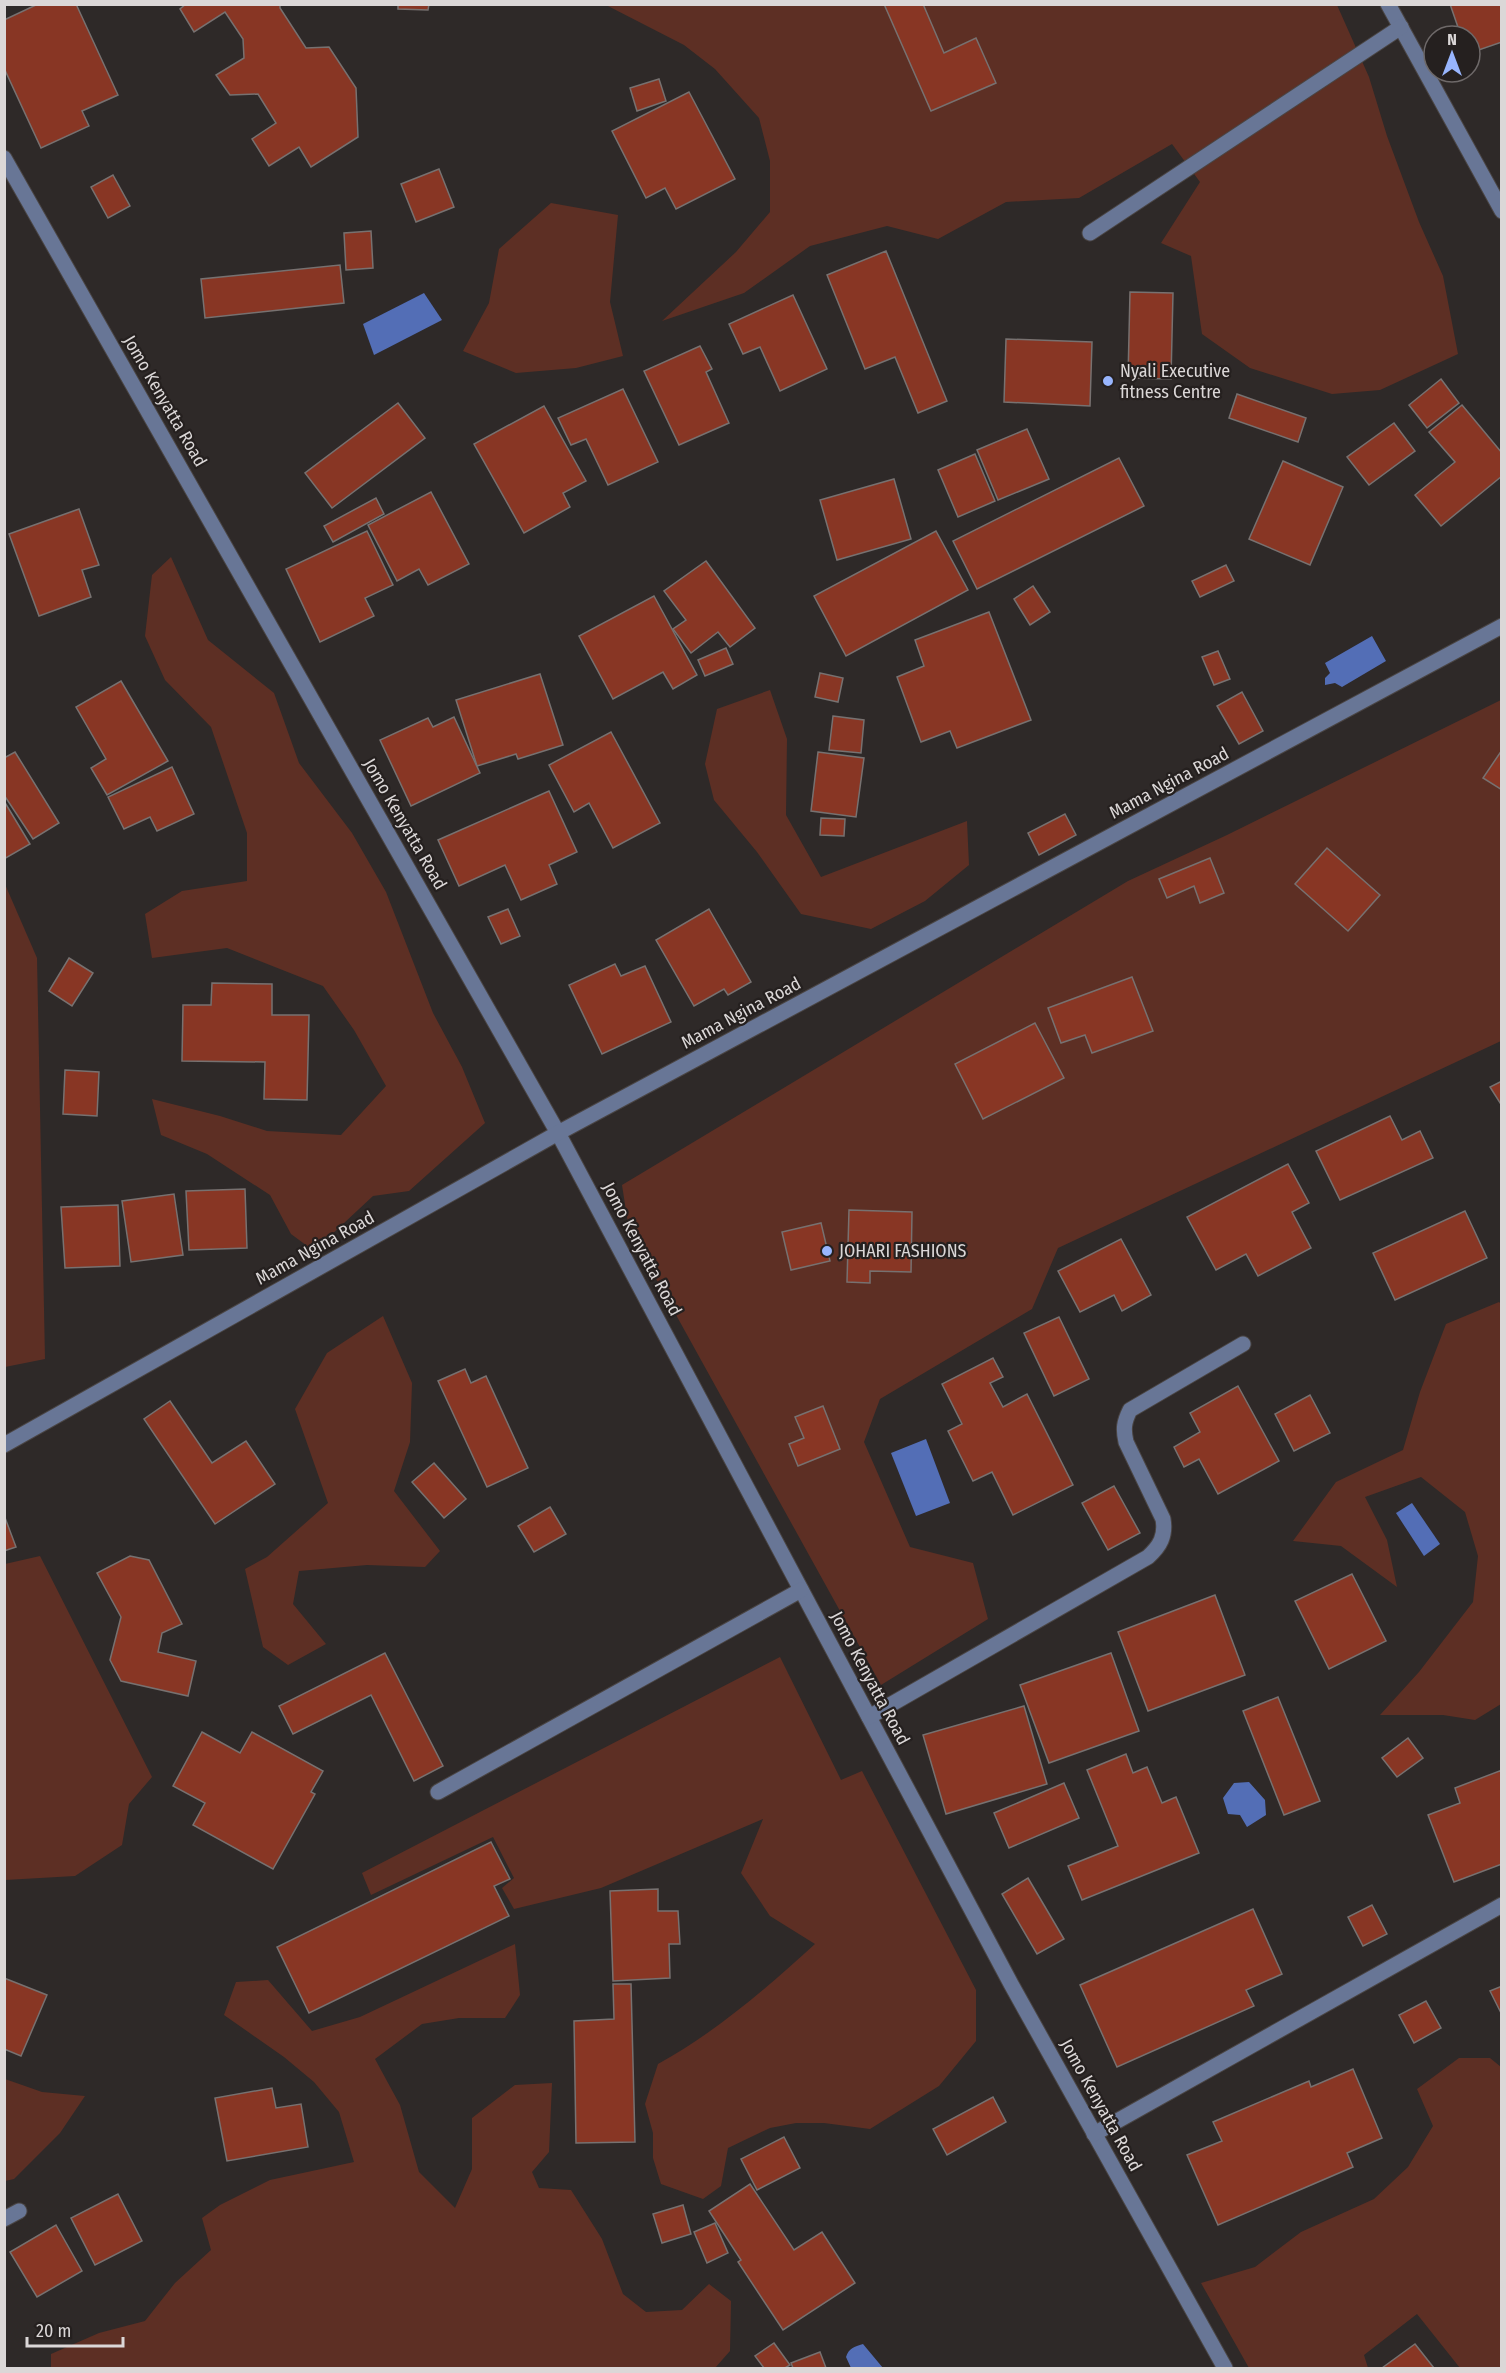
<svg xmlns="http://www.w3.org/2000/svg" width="1506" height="2373" viewBox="0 0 1506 2373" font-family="'Fira Sans Condensed',sans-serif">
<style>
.green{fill:#5d2f24}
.water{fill:#536eb6}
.building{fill:#883624;stroke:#777170;stroke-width:1.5}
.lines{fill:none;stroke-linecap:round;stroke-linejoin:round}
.minor-casing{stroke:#4a4544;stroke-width:17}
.minor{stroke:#687696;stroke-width:15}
.poi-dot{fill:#98b5fd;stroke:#25201f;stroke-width:2}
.labels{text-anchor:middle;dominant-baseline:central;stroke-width:4.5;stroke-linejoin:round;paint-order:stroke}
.poi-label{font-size:18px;fill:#dbd7d7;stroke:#25201f;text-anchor:start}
.street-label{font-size:18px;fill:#dbd7d7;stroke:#25201f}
</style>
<rect width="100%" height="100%" fill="#2e2928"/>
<g class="green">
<polygon points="606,5 1337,5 1369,77 1387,136 1419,222 1443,276 1458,354 1380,390 1332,394 1250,368 1202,334 1191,256 1161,243 1200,182 1172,144 1079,198 1006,202 938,239 887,226 810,246 744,293 662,321 736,252 770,212 770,161 759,118 715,69 684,45"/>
<polygon points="551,203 618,215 610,302 623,356 576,368 516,373 463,351 489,303 499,249"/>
<polygon points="171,557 208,640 274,693 299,763 352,833 386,892 433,1013 462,1067 485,1123 409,1191 373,1196 314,1251 291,1234 270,1195 207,1154 161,1135 152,1099 220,1116 267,1131 341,1135 386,1086 354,1030 323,986 227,948 152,958 145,914 182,891 247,881 247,833 211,727 165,680 145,636 152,575"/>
<polygon points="770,690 787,739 786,815 821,877 967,821 969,865 925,901 871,929 801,914 757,852 714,800 705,764 717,709"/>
<polygon points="1501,700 1501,1041 1058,1248 1032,1309 880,1399 864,1442 910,1547 973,1563 988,1619 881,1685 629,1230 622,1185 1128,881 1227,835"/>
<polygon points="4,882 37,958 45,1359 5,1367"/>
<polygon points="1499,1302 1502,1305 1501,1704 1475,1720 1443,1715 1380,1715 1419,1672 1473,1602 1478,1556 1465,1512 1421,1477 1365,1497 1387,1540 1397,1587 1341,1546 1293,1541 1336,1482 1403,1450 1420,1392 1446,1324"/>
<polygon points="383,1316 412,1383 410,1442 394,1491 440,1551 425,1567 367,1565 299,1571 293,1604 326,1644 288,1665 263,1647 245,1569 267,1557 328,1503 295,1409 327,1353"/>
<polygon points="40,1556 152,1777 129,1804 122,1845 75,1876 5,1880 5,1564"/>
<path d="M 780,1657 L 841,1780 L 862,1771 L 976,1990 L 976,2041 L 939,2086 L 870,2129 L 824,2123 L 796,2123 L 770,2128 L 728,2148 L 721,2186 L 703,2199 L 661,2184 L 653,2158 L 653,2133 L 645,2104 L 658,2064 C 716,2032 767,1988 815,1944 L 770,1916 L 741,1873 L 763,1819 L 601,1888 L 514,1909 L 502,1888 L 514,1878 L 493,1837 L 371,1895 L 362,1873 Z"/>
<polygon points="515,1944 520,1995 505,2018 459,2018 422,2024 375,2059 400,2105 419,2172 455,2208 472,2169 472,2118 515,2085 552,2083 549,2152 532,2172 539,2188 571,2190 602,2239 623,2294 646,2312 682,2310 709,2284 731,2301 730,2351 715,2368 51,2368 51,2354 99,2333 145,2321 175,2283 211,2250 202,2218 220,2205 270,2180 354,2162 339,2112 314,2082 284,2057 224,2015 236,1982 268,1980 312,2031 360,2017"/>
<polygon points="1459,2058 1490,2058 1501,2067 1501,2368 1460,2368 1417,2314 1364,2355 1368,2368 1249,2368 1201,2283 1255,2267 1301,2232 1374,2199 1408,2167 1433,2126 1417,2089"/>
<polygon points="5,2079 42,2092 85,2096 60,2133 14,2179 5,2181"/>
</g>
<g class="water">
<polygon points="424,293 442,320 374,355 363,324"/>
<polygon points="1372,636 1386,661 1342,687 1335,683 1325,685 1325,678 1330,673 1325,663"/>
<polygon points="926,1439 950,1503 916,1516 891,1453"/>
<polygon points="1412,1503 1440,1544 1424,1556 1396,1513"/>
<polygon points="1249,1782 1265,1800 1266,1815 1247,1827 1240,1815 1228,1814 1223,1798 1234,1783"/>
<path d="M 863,2344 L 883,2368 L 851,2368 L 846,2357 C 849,2348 854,2347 863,2344 Z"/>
</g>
<g class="building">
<polygon points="38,4 76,4 118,95 82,111 89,126 41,148 4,68 4,20"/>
<polygon points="186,4 280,4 280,8 306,48 329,47 356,88 358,137 311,167 299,147 269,166 252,139 276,123 258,94 230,95 216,75 244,58 243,39 225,12 194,32 180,9"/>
<polygon points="398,4 429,4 428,10 398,9"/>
<polygon points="884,4 923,4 944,53 976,38 996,83 931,111"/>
<polygon points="1450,4 1502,4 1502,42 1470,53 1470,36 1461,36"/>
<polygon points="659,79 666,101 637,111 630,88"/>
<polygon points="689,92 735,179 676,209 665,188 646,198 612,131"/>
<polygon points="439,169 454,207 416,222 401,184"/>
<polygon points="113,175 130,206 108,218 91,187"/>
<polygon points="371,231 373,268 346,270 344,233"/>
<polygon points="886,251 947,401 918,413 895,357 865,369 827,275"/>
<polygon points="340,265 344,303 205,318 201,279"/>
<polygon points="1130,292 1173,293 1171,379 1128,378"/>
<polygon points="793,295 827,369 780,391 760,347 743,354 729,324"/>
<polygon points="1006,339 1092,342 1090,406 1004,402"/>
<polygon points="700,346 712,369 706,372 729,423 679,445 644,371"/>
<polygon points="1441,379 1459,403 1427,428 1409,405"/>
<polygon points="623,389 658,462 608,485 586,439 571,445 558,418"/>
<polygon points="1237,394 1306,418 1298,442 1229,418"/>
<polygon points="398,403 425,438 332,508 305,473"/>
<polygon points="1462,405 1502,453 1502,476 1441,526 1415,495 1455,462 1429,432"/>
<polygon points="544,406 586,481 563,493 570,507 524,533 474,444"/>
<polygon points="1394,423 1415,451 1369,485 1347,457"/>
<polygon points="1027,429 1049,479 998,500 977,450"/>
<polygon points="975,454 995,501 958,517 938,470"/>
<polygon points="1119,458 1144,506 977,589 953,541"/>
<polygon points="1283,461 1343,487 1310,565 1249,539"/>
<polygon points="894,479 911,539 837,560 820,500"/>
<polygon points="431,492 469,564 428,585 419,569 397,581 368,525"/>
<polygon points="376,498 384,514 333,542 324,526"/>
<polygon points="79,509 99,565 82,570 91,597 39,616 9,534"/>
<polygon points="367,531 393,585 365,598 374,616 320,642 286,569"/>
<polygon points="936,531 968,590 846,656 814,596"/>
<polygon points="706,561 755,628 730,647 718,632 691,653 673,629 686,620 664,591"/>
<polygon points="1226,565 1234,581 1200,597 1192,581"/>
<polygon points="1033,586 1050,612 1030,625 1014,599"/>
<polygon points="654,596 697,675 673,689 663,672 613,699 579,636"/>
<polygon points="989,612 1031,720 957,748 950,731 921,742 897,677 924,666 915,640"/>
<polygon points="726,648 733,664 705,676 698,660"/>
<polygon points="1218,651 1230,679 1214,685 1202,657"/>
<polygon points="820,673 843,678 838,702 815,697"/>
<polygon points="540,674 563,745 518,759 516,754 477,766 456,700"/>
<polygon points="121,681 168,761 107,795 91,768 106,759 76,707"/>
<polygon points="1242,692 1263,731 1239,744 1217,706"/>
<polygon points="833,716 864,720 861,753 829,750"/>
<polygon points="454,717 480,773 411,806 380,740 428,718 433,727"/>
<polygon points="611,732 660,823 613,848 589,803 574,812 549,765"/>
<polygon points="1502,750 1502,790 1483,778"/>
<polygon points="15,752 59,823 33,839 4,795 4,758"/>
<polygon points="818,752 864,758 856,817 811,811"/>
<polygon points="172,767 194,814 157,831 150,817 124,829 108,797"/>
<polygon points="549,791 577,852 549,865 557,884 521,900 505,865 459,886 438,840"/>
<polygon points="4,801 30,844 4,859"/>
<polygon points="1065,814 1076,835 1039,855 1028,833"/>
<polygon points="821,818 845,819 844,836 820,835"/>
<polygon points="1327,848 1380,895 1348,931 1295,884"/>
<polygon points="1210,858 1224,893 1200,903 1194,886 1167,898 1159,879"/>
<polygon points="508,909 520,936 501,944 488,917"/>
<polygon points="709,909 751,982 728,995 724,989 694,1006 656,940"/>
<polygon points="69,958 93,973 72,1006 49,991"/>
<polygon points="615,964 621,976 645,966 671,1022 602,1054 569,985"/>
<polygon points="1132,977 1153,1031 1092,1053 1085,1035 1061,1043 1048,1008"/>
<polygon points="212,983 272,984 272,1015 309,1015 307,1100 264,1099 265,1062 182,1061 183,1005 211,1005"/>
<polygon points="1035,1023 1064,1078 983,1119 955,1064"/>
<polygon points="65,1070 99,1072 97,1116 63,1114"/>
<polygon points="1502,1081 1502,1106 1490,1087"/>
<polygon points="1390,1116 1402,1140 1420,1131 1433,1158 1340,1200 1316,1151"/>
<polygon points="1288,1164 1309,1203 1292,1212 1311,1248 1258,1276 1246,1254 1216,1270 1187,1217"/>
<polygon points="245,1189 247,1248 189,1250 186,1191"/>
<polygon points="174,1194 183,1255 131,1262 122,1201"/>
<polygon points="118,1205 120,1266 65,1268 61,1207"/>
<polygon points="849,1210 912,1212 911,1272 870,1271 870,1283 847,1282"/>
<polygon points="1465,1211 1487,1258 1395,1300 1373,1253"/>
<polygon points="821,1223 830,1261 791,1270 782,1232"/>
<polygon points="1121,1239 1151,1295 1122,1311 1114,1295 1080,1312 1058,1271"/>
<polygon points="1059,1317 1089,1379 1054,1396 1024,1333"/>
<polygon points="993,1358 1003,1377 990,1383 1003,1407 1027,1394 1073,1485 1013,1515 992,1472 973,1481 948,1431 962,1424 942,1384"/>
<polygon points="465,1369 471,1383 486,1376 528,1468 487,1487 438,1381"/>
<polygon points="1238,1386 1279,1461 1218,1494 1199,1459 1184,1467 1174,1447 1200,1432 1190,1413"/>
<polygon points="1310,1395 1330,1433 1294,1451 1275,1414"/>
<polygon points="170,1401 212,1463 246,1441 275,1484 215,1524 144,1419"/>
<polygon points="823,1406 840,1449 798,1466 789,1444 804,1438 795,1417"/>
<polygon points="434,1463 466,1499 444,1518 412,1482"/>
<polygon points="1114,1486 1140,1533 1108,1550 1082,1503"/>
<polygon points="550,1507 566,1534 534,1552 518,1526"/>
<polygon points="4,1515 16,1547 4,1551"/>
<polygon points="130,1556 149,1560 182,1624 162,1633 158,1652 196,1661 188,1696 121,1681 110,1660 121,1617 97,1573"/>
<polygon points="1352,1574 1386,1641 1329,1669 1295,1601"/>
<polygon points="1215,1595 1245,1675 1148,1711 1118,1632"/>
<polygon points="385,1653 443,1766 414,1781 371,1695 293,1734 279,1706"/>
<polygon points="1111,1653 1139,1731 1049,1763 1020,1685"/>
<polygon points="1278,1697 1320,1801 1284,1815 1243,1711"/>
<polygon points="1024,1706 1047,1784 946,1814 923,1735"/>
<polygon points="202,1732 240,1753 252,1732 323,1771 311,1792 315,1794 273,1869 193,1825 205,1803 173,1786"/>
<polygon points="1408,1738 1423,1758 1397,1777 1382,1758"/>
<polygon points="1126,1754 1133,1773 1147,1767 1162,1803 1176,1797 1199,1853 1082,1900 1068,1866 1118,1846 1087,1770"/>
<polygon points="1502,1770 1502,1864 1454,1882 1428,1815 1460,1803 1455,1788"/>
<polygon points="1064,1783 1079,1818 1009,1848 994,1813"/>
<polygon points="491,1842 510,1879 494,1886 509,1916 309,2013 277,1947"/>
<polygon points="1028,1878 1064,1939 1037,1954 1002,1894"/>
<polygon points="658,1889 658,1911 678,1911 680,1944 669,1944 670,1978 613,1981 610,1891"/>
<polygon points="1372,1905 1387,1934 1363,1946 1348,1917"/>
<polygon points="1253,1909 1282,1974 1246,1990 1254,2006 1117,2067 1080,1985"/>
<polygon points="4,1978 47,1995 21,2056 4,2049"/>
<polygon points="613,1984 631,1984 635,2142 576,2143 574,2021 614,2019"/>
<polygon points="1502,1986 1502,2015 1490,1991"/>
<polygon points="1426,2001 1441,2028 1414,2043 1399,2015"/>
<polygon points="1353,2069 1382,2138 1347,2153 1353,2167 1218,2225 1187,2155 1222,2141 1213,2122 1309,2081 1311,2087"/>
<polygon points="272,2088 276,2108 301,2104 308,2147 227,2161 215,2098"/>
<polygon points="993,2097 1006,2122 947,2155 933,2129"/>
<polygon points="784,2137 800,2168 757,2190 741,2159"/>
<polygon points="750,2184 794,2250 822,2232 855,2283 783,2330 738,2262 741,2260 709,2211"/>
<polygon points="118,2194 142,2241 95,2265 71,2218"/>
<polygon points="683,2205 691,2234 662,2243 653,2214"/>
<polygon points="715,2223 728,2253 707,2263 694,2232"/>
<polygon points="56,2225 82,2271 37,2297 10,2252"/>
<polygon points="774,2343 790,2365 785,2368 764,2368 755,2356"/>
<polygon points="1415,2344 1434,2368 1382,2368"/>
<polygon points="820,2352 826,2368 793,2368 791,2363"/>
</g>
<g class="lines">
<defs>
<g id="minor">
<polyline points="1388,4 1502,211"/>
<polyline points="4,158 558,1133 1011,1984 1225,2368"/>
<polyline points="1090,233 1401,27"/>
<polyline points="4,1445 558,1133 1502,626"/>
<path d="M 869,1717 L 1148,1557 C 1160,1546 1166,1536 1163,1519 L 1126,1442 C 1123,1429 1124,1422 1130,1410 L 1243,1344"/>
<polyline points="438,1792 801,1590"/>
<polyline points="1094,2134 1502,1905"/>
<polyline points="4,2219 19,2211"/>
</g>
</defs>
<use href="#minor" class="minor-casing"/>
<use href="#minor" class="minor"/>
</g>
<g class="poi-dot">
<circle cx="1108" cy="381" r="6"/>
<circle cx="827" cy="1251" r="6"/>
</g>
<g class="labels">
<g class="poi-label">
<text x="1120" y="371">Nyali Executive<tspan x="1120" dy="21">fitness Centre</tspan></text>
<text x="839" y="1251">JOHARI FASHIONS</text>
</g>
<g class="street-label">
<text transform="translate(165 401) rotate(60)">Jomo Kenyatta Road</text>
<text transform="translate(1169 783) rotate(-28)">Mama Ngina Road</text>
<text transform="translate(405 824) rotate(60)">Jomo Kenyatta Road</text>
<text transform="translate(741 1013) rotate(-28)">Mama Ngina Road</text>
<text transform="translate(315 1248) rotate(-29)">Mama Ngina Road</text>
<text transform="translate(642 1249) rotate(62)">Jomo Kenyatta Road</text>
<text transform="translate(870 1678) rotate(62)">Jomo Kenyatta Road</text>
<text transform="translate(1101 2105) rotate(61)">Jomo Kenyatta Road</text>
</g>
</g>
<rect width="1506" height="2373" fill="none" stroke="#dbd7d7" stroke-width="12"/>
<g transform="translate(1452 54)"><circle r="28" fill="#25201f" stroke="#6e6969" stroke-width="1.5"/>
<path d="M0-4.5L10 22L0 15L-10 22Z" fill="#98b5fd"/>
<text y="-9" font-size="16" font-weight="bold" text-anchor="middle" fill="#dbd7d7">N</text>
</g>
<path d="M27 2337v9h96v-9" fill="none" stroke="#dbd7d7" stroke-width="3"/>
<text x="36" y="2337" font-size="18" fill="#dbd7d7" stroke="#25201f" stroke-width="4.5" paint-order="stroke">20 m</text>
</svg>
